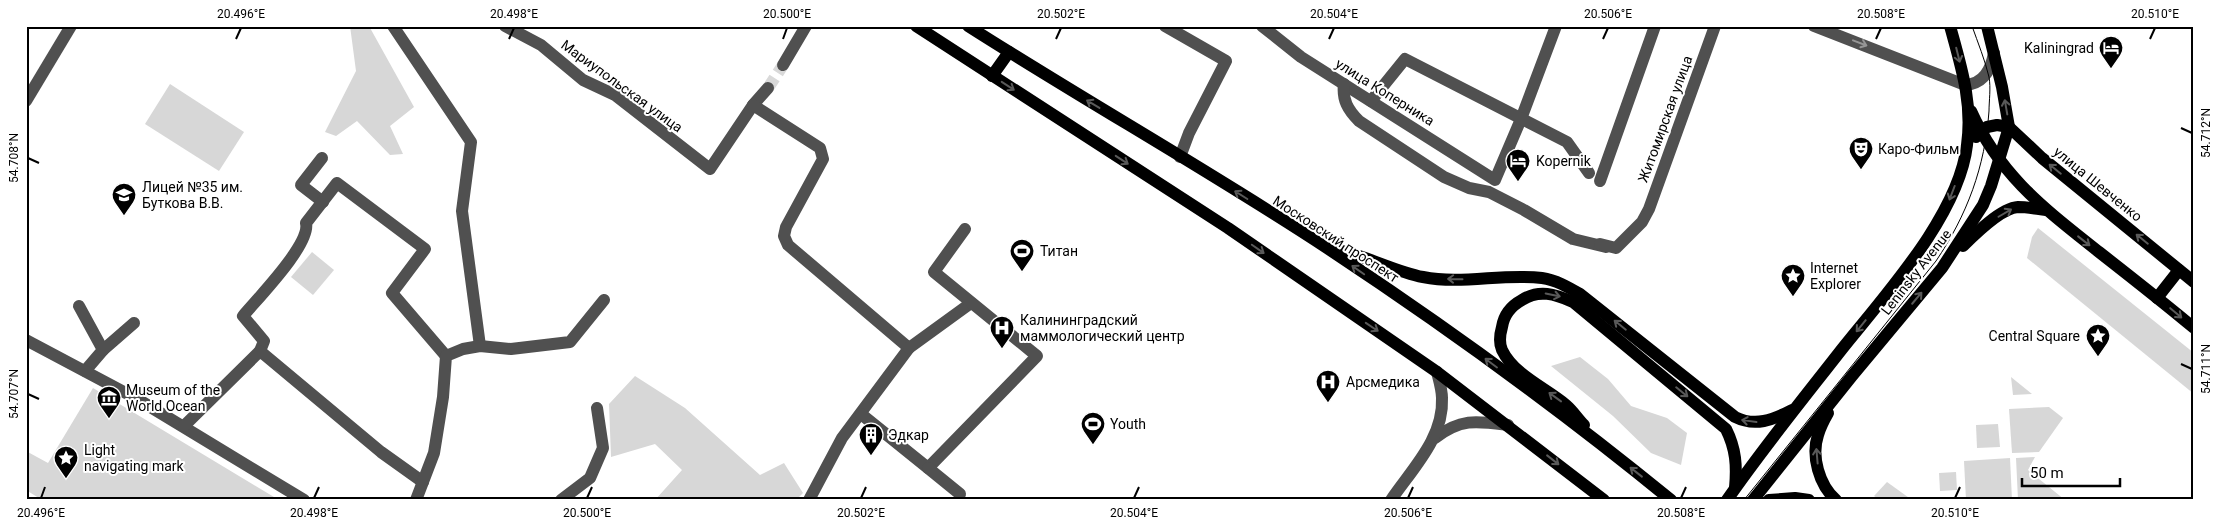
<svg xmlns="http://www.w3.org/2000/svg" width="2220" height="526" viewBox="0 0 2220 526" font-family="Roboto,sans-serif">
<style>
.green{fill:#d7d7d7}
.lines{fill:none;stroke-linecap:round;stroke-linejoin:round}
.minor-tunnel{stroke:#d9d9d9;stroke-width:12;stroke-dasharray:12 6;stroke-linecap:butt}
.minor{stroke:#505050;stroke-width:12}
.major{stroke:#000;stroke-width:12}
.tram{stroke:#000;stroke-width:1}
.oneway{stroke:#969696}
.oneway2{stroke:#595959}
.ticks{fill:none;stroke:#000;stroke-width:2}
.labels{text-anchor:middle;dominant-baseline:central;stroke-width:4;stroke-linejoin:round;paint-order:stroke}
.poi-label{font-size:14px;fill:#000;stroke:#fff;text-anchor:start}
.street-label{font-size:14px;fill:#000;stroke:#fff}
.neatline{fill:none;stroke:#000;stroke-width:2}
.ticks-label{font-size:12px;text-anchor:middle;fill:#000}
</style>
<rect width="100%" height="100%" fill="#fff"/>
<g class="green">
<polygon points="350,26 369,26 414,107 390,126 403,154 390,155 357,121 336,136 325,132 356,71"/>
<polygon points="170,84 244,132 219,171 145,124"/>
<polygon points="2038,228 2194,353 2194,394 2027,258 2032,237"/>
<polygon points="312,252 334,270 313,295 291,277"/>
<polygon points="1580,357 1608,379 1631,406 1667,418 1687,433 1681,465 1651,453 1613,416 1551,366"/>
<polygon points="635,376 685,408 760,475 784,463 803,493 796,500 655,500 682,470 655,444 611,457 609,404"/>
<polygon points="2011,377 2032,394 2013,395"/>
<polygon points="93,388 279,500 42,500 26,490 26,451 48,463"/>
<polygon points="2049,407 2063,418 2039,452 2012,453 2009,409"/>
<polygon points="1998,424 2000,447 1977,448 1976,425"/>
<polygon points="2035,457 2028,470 2065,500 2018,500 2016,458"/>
<polygon points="2010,458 2012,500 1966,500 1964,461"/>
<polygon points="1956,472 1957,490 1940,491 1939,473"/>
<polygon points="1887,482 1912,500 1880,500 1874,496"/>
</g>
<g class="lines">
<polyline class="minor-tunnel" points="768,88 783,65"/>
<g class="minor">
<polyline points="393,26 471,142 462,211 480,346"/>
<polyline points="505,26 541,45 583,80 615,95 710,169 753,105 768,88"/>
<polyline points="1165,26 1226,61 1189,133 1180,157"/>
<polyline points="1262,26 1301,57 1495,180 1521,119 1556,26"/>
<path d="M 1814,26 L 1965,85 C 1984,84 1991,69 1994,53"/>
<polyline points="783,65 806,26"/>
<path d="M 1344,84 C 1342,100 1348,110 1359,121 L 1444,177 L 1469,188 L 1489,192 L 1524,210 L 1573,239 L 1606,247"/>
<polyline points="26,101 71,26"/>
<polyline points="1371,101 1405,59 1567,142 1589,173"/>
<polyline points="753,105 820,148 823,159 786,227 784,236 788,245 909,348 842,438 809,500"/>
<polyline points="322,158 301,185 323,202"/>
<polyline points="1600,181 1655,26"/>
<polyline points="1600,244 1616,248 1642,222 1649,209 1715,26"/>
<polyline points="79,306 103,350 85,371"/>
<polyline points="26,340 139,400 304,500"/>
<polyline points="909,348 971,303"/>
<polyline points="103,350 134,323"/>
<path d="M 260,351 L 264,341 L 243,316 C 258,298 311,244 306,223 L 337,183 L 425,249 L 392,293 L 446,356"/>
<polyline points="861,414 928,468 1037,356 934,272 965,229"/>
<polyline points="184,426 260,351 381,452 423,482"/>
<path d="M 1435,438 C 1461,418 1477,421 1508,425"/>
<polyline points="928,468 960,494"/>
<polyline points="416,500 434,453 443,397 446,356 463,349 480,346 511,349 570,342 604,300"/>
<polyline points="561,500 590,478 603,448 597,408"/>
<path d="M 1391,500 C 1412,469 1444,438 1442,398 C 1442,390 1439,380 1437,372"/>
</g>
<g class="major">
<polyline points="916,26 1228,228 1437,372 1604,500"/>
<path d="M 968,26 C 1087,102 1210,171 1327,248 C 1445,326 1561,410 1671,500"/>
<polyline points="992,76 1009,52"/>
<path d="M 1971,111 C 2000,176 2045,209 2099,252 C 2131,277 2163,302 2194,328"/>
<polyline points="1976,137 1987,127 1997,125 2009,127 2042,158 2194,282"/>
<path d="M 1963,246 C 1975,234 2001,208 2018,207 C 2027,207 2037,209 2046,210"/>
<path d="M 1332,249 C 1364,254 1392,271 1423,277 C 1462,285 1503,273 1542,278 C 1556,280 1568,287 1580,294 L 1735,417 C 1755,427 1773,420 1792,410"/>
<polyline points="2157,298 2179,270"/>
<path d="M 1828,413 C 1824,420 1820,428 1818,435 C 1811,456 1819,485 1836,500"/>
<path d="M 1584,425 C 1578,419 1573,411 1566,405 C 1546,388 1514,375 1502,350 C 1499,343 1500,334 1502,327 C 1504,314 1511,306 1522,300 C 1539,289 1555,294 1573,302 L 1726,429 C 1736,449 1737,466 1735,488"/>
<path d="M 1727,500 C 1763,448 1803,399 1842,349 C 1885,295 1959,215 1967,145 C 1973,103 1961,66 1950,26"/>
<polyline points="1753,500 1852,376 1942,268 1983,205 1991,186 2009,127 2002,87 1987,26"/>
<polyline points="1769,500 1795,498 1809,500"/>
</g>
<path class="tram" d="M 1744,500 L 1936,261 C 1967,215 1985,167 1989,111 C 1989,101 1991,88 1989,77 C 1985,60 1978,43 1972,26"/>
</g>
<defs><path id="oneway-shaft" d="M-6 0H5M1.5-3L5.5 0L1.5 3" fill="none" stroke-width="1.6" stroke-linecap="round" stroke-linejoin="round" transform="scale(1.25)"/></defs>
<use class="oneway" href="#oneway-shaft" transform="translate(1860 43) rotate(21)"/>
<g class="oneway2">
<use href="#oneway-shaft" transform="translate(1958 55) rotate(76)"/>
<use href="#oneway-shaft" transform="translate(1008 86) rotate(33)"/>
<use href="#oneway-shaft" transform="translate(1093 104) rotate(-149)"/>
<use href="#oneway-shaft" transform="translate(2006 107) rotate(-100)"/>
<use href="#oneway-shaft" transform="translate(1122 160) rotate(33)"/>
<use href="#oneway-shaft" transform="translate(2055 169) rotate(-141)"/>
<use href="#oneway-shaft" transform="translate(1952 193) rotate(111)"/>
<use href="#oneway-shaft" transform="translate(1241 195) rotate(-148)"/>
<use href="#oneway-shaft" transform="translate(2005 213) rotate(-30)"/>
<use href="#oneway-shaft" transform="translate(2142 239) rotate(-141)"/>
<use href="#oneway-shaft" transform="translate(2084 241) rotate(38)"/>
<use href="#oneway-shaft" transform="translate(1258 249) rotate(35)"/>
<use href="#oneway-shaft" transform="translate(1358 270) rotate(-145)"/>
<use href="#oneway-shaft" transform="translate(1455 279) rotate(-179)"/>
<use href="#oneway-shaft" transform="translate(1553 295) rotate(12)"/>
<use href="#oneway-shaft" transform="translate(1917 298) rotate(-50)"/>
<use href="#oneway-shaft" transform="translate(2176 313) rotate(40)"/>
<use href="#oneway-shaft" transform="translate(1620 325) rotate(-141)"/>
<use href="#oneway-shaft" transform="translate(1861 326) rotate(129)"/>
<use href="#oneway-shaft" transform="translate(1372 327) rotate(34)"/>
<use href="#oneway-shaft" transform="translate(1491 363) rotate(-143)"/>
<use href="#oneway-shaft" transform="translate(1682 392) rotate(39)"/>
<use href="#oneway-shaft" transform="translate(1555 397) rotate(-144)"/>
<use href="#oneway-shaft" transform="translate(1749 421) rotate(-172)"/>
<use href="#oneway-shaft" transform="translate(1817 456) rotate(-95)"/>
<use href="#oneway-shaft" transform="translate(1553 460) rotate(38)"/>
<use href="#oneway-shaft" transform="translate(1636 472) rotate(-142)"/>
</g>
<path class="ticks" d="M 236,39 L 241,28M 509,39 L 514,28M 783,39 L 787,28M 1056,39 L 1061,28M 1329,39 L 1334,28M 1603,39 L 1608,28M 1876,39 L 1881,28M 2150,39 L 2155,28M 2181,128 L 2192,133M 28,158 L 39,163M 2181,364 L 2192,369M 28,394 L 39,399M 41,498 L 45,487M 314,498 L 319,487M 587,498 L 592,487M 861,498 L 866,487M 1134,498 L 1139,487M 1408,498 L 1413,487M 1681,498 L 1686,487M 1955,498 L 1960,487"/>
<defs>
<symbol id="hotel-pin" viewBox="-11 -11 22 30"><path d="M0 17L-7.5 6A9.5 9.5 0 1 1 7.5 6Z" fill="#000" stroke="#fff"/><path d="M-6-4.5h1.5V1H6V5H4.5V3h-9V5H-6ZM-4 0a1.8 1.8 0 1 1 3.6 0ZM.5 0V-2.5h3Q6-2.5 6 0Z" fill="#fff"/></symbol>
<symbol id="theatre-pin" viewBox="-11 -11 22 30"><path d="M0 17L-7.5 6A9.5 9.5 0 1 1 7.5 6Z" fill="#000" stroke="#fff"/><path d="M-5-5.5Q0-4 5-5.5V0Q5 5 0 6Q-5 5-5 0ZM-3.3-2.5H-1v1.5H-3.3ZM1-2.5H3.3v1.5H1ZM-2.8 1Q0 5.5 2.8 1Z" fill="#fff"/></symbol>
<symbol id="school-pin" viewBox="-11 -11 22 30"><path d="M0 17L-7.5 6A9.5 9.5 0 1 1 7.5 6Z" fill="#000" stroke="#fff"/><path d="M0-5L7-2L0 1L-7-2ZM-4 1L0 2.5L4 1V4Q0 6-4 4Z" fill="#fff"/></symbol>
<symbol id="stadium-pin" viewBox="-11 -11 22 30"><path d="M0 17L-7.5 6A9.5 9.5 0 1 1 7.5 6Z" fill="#000" stroke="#fff"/><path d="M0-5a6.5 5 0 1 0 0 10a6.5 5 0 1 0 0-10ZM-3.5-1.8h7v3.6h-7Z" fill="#fff"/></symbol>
<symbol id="sight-pin" viewBox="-11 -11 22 30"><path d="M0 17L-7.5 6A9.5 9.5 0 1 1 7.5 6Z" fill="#000" stroke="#fff"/><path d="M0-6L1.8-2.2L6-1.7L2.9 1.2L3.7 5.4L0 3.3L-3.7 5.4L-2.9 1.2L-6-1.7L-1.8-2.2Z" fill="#fff"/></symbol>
<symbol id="hospital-pin" viewBox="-11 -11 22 30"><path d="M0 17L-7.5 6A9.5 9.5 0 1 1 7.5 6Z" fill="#000" stroke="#fff"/><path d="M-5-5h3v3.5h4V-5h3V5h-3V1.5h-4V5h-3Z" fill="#fff"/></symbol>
<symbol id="museum-pin" viewBox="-11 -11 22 30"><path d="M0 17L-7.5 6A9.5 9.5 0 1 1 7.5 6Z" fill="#000" stroke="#fff"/><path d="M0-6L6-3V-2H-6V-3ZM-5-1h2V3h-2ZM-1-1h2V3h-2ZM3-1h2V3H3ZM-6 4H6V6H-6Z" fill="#fff"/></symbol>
<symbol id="building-pin" viewBox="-11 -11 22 30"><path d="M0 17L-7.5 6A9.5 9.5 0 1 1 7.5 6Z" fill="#000" stroke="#fff"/><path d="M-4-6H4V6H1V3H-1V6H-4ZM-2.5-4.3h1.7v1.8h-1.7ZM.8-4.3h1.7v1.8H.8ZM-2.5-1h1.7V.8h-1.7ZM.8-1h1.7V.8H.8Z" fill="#fff"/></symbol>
</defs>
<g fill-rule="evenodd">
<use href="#hotel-pin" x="2097" y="34" width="28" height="38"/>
<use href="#theatre-pin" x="1847" y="135" width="28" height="38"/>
<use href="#hotel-pin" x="1504" y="147" width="28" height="38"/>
<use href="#school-pin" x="110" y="181" width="28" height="38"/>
<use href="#stadium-pin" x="1008" y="237" width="28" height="38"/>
<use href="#sight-pin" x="1779" y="262" width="28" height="38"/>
<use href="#hospital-pin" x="988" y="314" width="28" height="38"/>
<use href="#sight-pin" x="2084" y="322" width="28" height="38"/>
<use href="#hospital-pin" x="1314" y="368" width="28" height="38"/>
<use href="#museum-pin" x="95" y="384" width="28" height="38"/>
<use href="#stadium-pin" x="1079" y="410" width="28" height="38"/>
<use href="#building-pin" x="857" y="421" width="28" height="38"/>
<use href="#sight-pin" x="52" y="444" width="28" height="38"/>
</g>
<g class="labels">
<g class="poi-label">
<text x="2094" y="48" text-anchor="end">Kaliningrad</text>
<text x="1878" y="149">Каро-Фильм</text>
<text x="1536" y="161">Kopernik</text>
<text x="142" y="187">Лицей №35 им.<tspan x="142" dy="16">Буткова В.В.</tspan></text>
<text x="1040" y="251">Титан</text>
<text x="1810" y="268">Internet<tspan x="1810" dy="16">Explorer</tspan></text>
<text x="1020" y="320">Калининградский<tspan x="1020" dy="16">маммологический центр</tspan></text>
<text x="2080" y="336" text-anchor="end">Central Square</text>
<text x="1346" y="382">Арсмедика</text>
<text x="126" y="390">Museum of the<tspan x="126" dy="16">World Ocean</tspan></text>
<text x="1110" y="424">Youth</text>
<text x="888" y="435">Эдкар</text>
<text x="84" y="450">Light<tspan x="84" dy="16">navigating mark</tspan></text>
</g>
<g class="street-label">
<text transform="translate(622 86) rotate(36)">Мариупольская улица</text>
<text transform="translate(1385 92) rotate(32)">улица Коперника</text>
<text transform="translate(1665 119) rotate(-70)">Житомирская улица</text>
<text transform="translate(2098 184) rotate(39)">улица Шевченко</text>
<text transform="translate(1336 239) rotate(33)">Московский проспект</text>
<text transform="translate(1916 272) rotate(-52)">Leninsky Avenue</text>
</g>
</g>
<rect width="2220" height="526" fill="none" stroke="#ffffff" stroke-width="55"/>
<path d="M2022 478v8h98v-8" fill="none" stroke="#000000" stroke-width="2.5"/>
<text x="2030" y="478" font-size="15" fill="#000000" stroke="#ffffff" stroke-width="4" paint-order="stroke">50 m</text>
<rect x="28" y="28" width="2164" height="470" class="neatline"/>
<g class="ticks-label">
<text x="241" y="18">20.496°E</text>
<text x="514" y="18">20.498°E</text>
<text x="787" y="18">20.500°E</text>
<text x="1061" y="18">20.502°E</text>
<text x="1334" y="18">20.504°E</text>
<text x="1608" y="18">20.506°E</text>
<text x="1881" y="18">20.508°E</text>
<text x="2155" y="18">20.510°E</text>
<text transform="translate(2206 133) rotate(-90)" y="4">54.712°N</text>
<text transform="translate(14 158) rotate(-90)" y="4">54.708°N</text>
<text transform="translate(2206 369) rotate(-90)" y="4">54.711°N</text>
<text transform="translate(14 394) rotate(-90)" y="4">54.707°N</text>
<text x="41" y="517">20.496°E</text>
<text x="314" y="517">20.498°E</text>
<text x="587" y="517">20.500°E</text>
<text x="861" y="517">20.502°E</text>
<text x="1134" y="517">20.504°E</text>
<text x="1408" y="517">20.506°E</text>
<text x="1681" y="517">20.508°E</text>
<text x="1955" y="517">20.510°E</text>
</g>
</svg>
